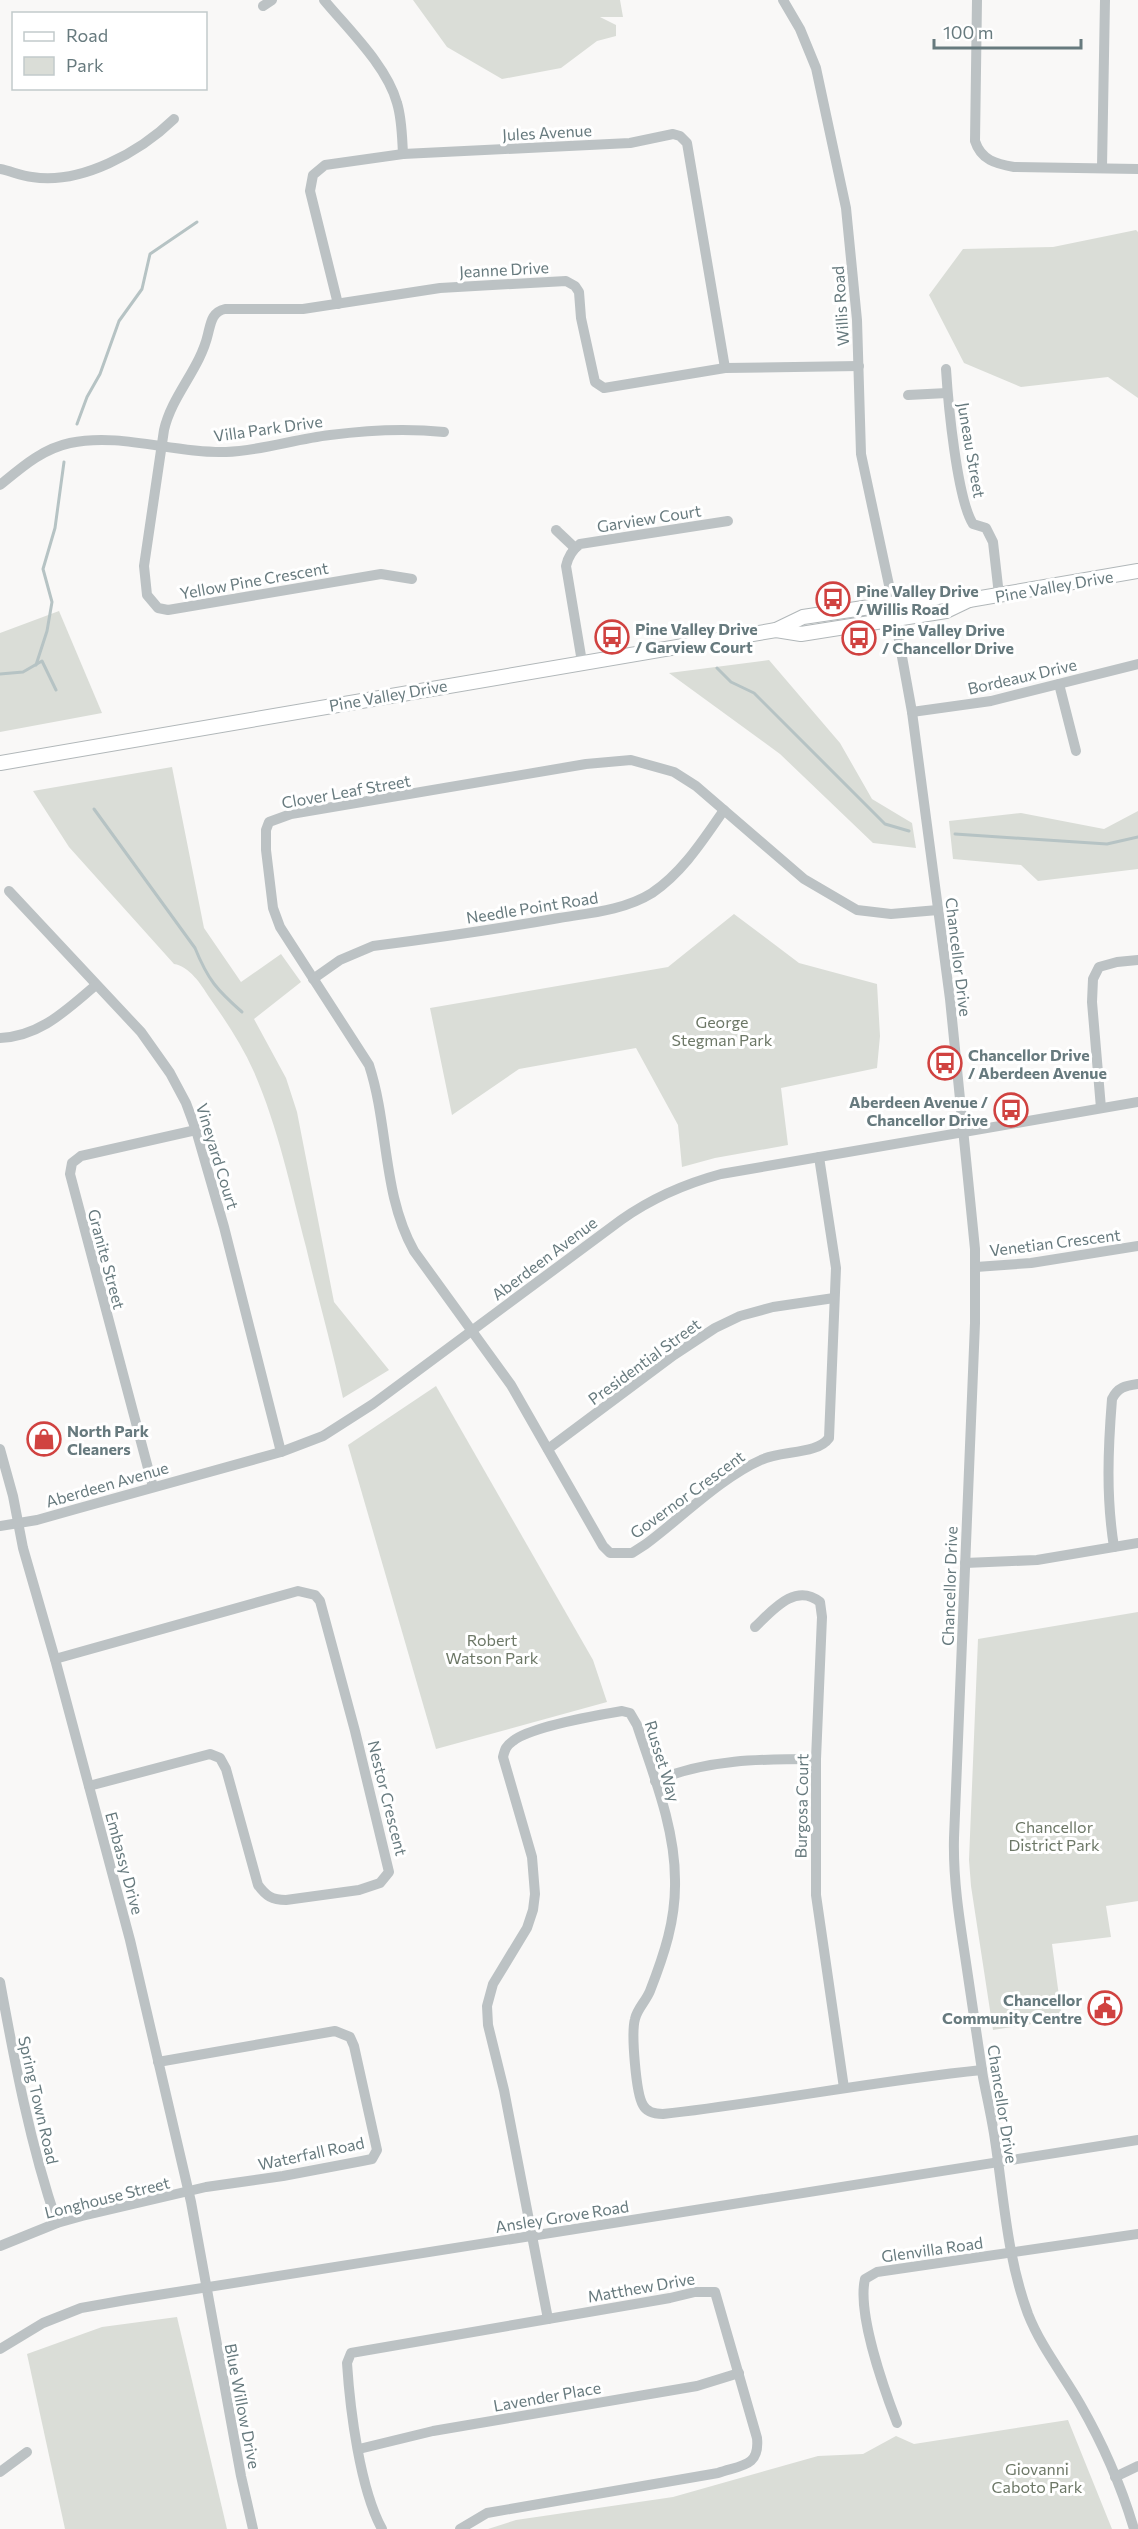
<svg xmlns="http://www.w3.org/2000/svg" width="1138" height="2529" viewBox="0 0 1138 2529" font-family="Commissioner,sans-serif">
<style>
.green{fill:#daddd7}
.lines{fill:none;stroke-linecap:round;stroke-linejoin:round}
.stream{stroke:#b6c3c4;stroke-width:3}
.major-casing{stroke:#b1b7b9;stroke-width:16}
.minor{stroke:#bcc2c4;stroke-width:10}
.major{stroke:#fff;stroke-width:14}
.labels{text-anchor:middle;dominant-baseline:central;stroke-width:6;stroke-linejoin:round;paint-order:stroke}
.street-label{font-size:16px;fill:#677a7e;stroke:#fff}
.poi-label{font-size:16px;font-weight:bold;fill:#677a7e;stroke:#fff;text-anchor:start}
.park-label{font-size:16px;fill:#6c7766;stroke:#fff}
</style>
<rect width="100%" height="100%" fill="#f9f8f7"/>
<g class="green">
<polygon points="413,0 620,0 623,17 600,17 616,25 616,36 597,41 561,68 502,79 447,47"/>
<polygon points="1136,230 1138,232 1138,398 1108,377 1021,387 964,363 929,295 963,249 1053,247"/>
<polygon points="59,611 102,713 0,732 0,633"/>
<polygon points="769,660 840,743 872,799 912,823 916,848 873,843 780,754 669,673"/>
<path d="M 172,767 L 204,928 L 241,982 L 281,954 L 301,982 L 254,1019 L 286,1078 L 297,1112 L 334,1302 L 389,1370 L 343,1398 C 332,1347 318,1298 306,1247 C 291,1189 278,1127 254,1072 C 242,1045 226,1021 209,997 C 201,984 189,966 174,964 L 69,847 L 33,791 Z"/>
<polygon points="1138,811 1138,869 1038,881 1021,865 953,859 949,821 1021,813 1104,829"/>
<polygon points="734,914 799,963 877,984 880,1036 877,1068 781,1088 788,1145 715,1158 682,1167 678,1125 636,1048 519,1069 452,1115 430,1008 668,967"/>
<polygon points="436,1386 593,1660 607,1702 436,1749 348,1445"/>
<polygon points="1138,1612 1138,1901 1106,1906 1111,1937 1052,1944 1063,2026 1044,2022 993,2030 971,1886 969,1860 978,1639"/>
<polygon points="177,2317 227,2529 65,2529 27,2354 102,2327"/>
<polygon points="1068,2420 1112,2529 488,2529 516,2520 673,2497 818,2456 863,2454 896,2436 914,2444"/>
</g>
<g class="lines">
<g class="stream">
<polyline points="77,424 87,397 100,374 119,321 142,289 150,254 197,222"/>
<polyline points="36,665 47,631 52,602 43,569 55,528 64,462"/>
<polyline points="717,668 731,682 754,693 885,824 909,831"/>
<polyline points="0,674 23,672 42,661 56,690"/>
<path d="M 94,809 L 195,948 C 208,980 217,990 242,1012"/>
<polyline points="955,834 1107,844 1138,837"/>
</g>
<defs>
<g id="major">
<polyline points="776,630 801,634 946,611 969,600 1138,571"/>
<polyline points="0,763 776,630 803,617 944,596 969,600"/>
</g>
</defs>
<use href="#major" class="major-casing"/>
<g class="minor">
<path d="M 324,0 C 348,29 387,66 397,103 C 402,119 402,137 403,154"/>
<path d="M 783,0 L 800,29 L 816,68 L 846,208 L 857,320 L 861,454 L 889,585 L 912,712 L 950,999 L 975,1249 L 975,1323 L 954,1838 C 953,1878 959,1917 965,1956 C 971,1996 977,2037 983,2077 C 987,2098 992,2119 995,2140 C 1004,2199 1007,2257 1028,2314 C 1041,2347 1063,2374 1080,2404 C 1103,2444 1121,2485 1134,2529"/>
<path d="M 977,0 L 975,141 C 981,160 996,164 1014,167 L 1138,169"/>
<polyline points="263,6 272,0"/>
<polyline points="1102,167 1105,0"/>
<path d="M 0,169 C 11,171 21,176 32,177 C 81,185 140,152 174,119"/>
<polyline points="338,304 310,191 313,175 325,165 403,154 630,143 673,134 680,136 687,143 725,368"/>
<path d="M 946,369 C 948,402 957,499 973,524 L 986,528 L 993,542 L 999,595"/>
<polyline points="908,395 947,393"/>
<path d="M 0,485 C 22,467 42,449 70,443 C 121,432 175,454 226,452 C 260,451 295,439 330,435 C 368,430 406,428 444,432"/>
<polyline points="556,530 575,548"/>
<path d="M 412,579 L 381,574 L 168,610 L 158,608 L 147,595 L 144,566 L 164,430 C 172,395 200,369 208,334 C 211,322 212,312 225,309 L 303,309 L 440,288 L 566,281 L 575,286 L 579,292 L 581,318 L 595,382 L 604,388 L 725,368 L 859,366"/>
<path d="M 582,662 L 566,566 C 568,557 572,550 580,544 L 728,521"/>
<polyline points="1059,684 1076,751"/>
<polyline points="912,712 991,701 1138,664"/>
<polyline points="9,891 141,1032 170,1073 186,1103 196,1130 224,1227 281,1452"/>
<path d="M 313,979 L 340,960 L 373,946 C 435,938 498,929 559,918 C 590,913 625,910 652,893 C 683,872 703,840 724,810"/>
<path d="M 0,1038 C 41,1036 66,1010 96,985"/>
<polyline points="1101,1108 1092,1002 1093,979 1099,967 1117,962 1138,960"/>
<path d="M 819,1157 L 836,1268 L 829,1438 C 817,1455 781,1450 761,1460 C 722,1477 681,1518 646,1544 L 632,1553 L 610,1553 L 603,1546 L 511,1385 L 414,1251 C 382,1194 389,1126 369,1065 L 280,927 L 273,908 L 266,850 L 266,830 L 269,822 L 291,814 L 586,764 L 631,760 L 674,772 L 696,786 L 804,879 L 857,910 L 891,914 L 938,910"/>
<polyline points="976,1267 1031,1263 1138,1246"/>
<polyline points="0,1449 13,1496 23,1548 55,1659 130,1940 191,2202 241,2476 253,2529"/>
<polyline points="548,1449 674,1355 715,1328 740,1316 773,1307 834,1298"/>
<polyline points="153,1487 70,1174 72,1163 81,1156 196,1130"/>
<path d="M 0,1526 L 37,1520 L 76,1509 L 281,1452 L 323,1436 L 373,1404 L 621,1220 C 652,1198 684,1184 721,1174 L 1138,1102"/>
<path d="M 1114,1547 C 1106,1497 1108,1449 1112,1399 C 1118,1387 1125,1386 1138,1384"/>
<polyline points="965,1563 1037,1560 1138,1543"/>
<path d="M 755,1627 C 772,1611 795,1582 820,1602 L 822,1617 L 816,1759 L 816,1895 L 844,2088"/>
<path d="M 55,1659 L 298,1591 L 315,1595 L 320,1601 L 355,1731 L 389,1872 L 380,1883 L 359,1890 L 286,1900 C 272,1900 266,1896 258,1885 L 226,1769 L 220,1758 L 210,1754 L 89,1786"/>
<path d="M 655,1781 C 707,1759 761,1759 816,1759"/>
<path d="M 0,1982 C 15,2064 30,2144 57,2223"/>
<polyline points="0,2246 57,2223 82,2216 206,2187 283,2176 362,2161 372,2159 377,2150 354,2046 350,2037 335,2031 158,2062"/>
<path d="M 548,2319 L 504,2090 L 488,2025 L 487,2006 L 493,1984 L 527,1928 L 533,1910 L 535,1894 L 532,1857 L 503,1757 C 505,1749 506,1746 513,1741 C 531,1727 598,1715 622,1711 L 630,1713 L 637,1725 C 653,1774 675,1827 675,1880 C 676,1920 664,1955 650,1991 C 646,2001 637,2009 635,2019 C 631,2033 636,2094 643,2105 C 647,2113 655,2114 663,2114 C 770,2102 875,2081 982,2070"/>
<polyline points="0,2349 43,2323 81,2308 126,2300 1138,2140"/>
<path d="M 897,2423 C 884,2389 857,2313 865,2279 L 877,2272 L 1138,2234"/>
<polyline points="359,2449 433,2431 697,2386 739,2373"/>
<polyline points="0,2472 27,2452"/>
<polyline points="1115,2477 1138,2466"/>
<path d="M 382,2529 C 360,2489 350,2410 347,2363 L 351,2353 L 670,2298 L 695,2292 L 715,2292 L 757,2438 C 760,2467 741,2465 718,2473 L 487,2513 L 460,2529"/>
</g>
<use href="#major" class="major"/>
</g>
<defs>
<symbol id="bus-ring" viewBox="-11 -11 22 22"><circle r="9.5" fill="#fff" stroke="#d04240" stroke-width="1.5"/><path d="M-5-6H5V4H4V6H2V4H-2V6H-4V4H-5ZM-3.5-4V0h7V-4ZM-3.5 1.2v1.5H-2V1.2ZM2 1.2v1.5H3.5V1.2Z" fill="#d04240"/></symbol>
<symbol id="shop-ring" viewBox="-11 -11 22 22"><circle r="9.5" fill="#fff" stroke="#d04240" stroke-width="1.5"/><path d="M-5-2.5h2.3a2.7 3.5 0 0 1 5.4 0H5L5.5 6h-11ZM-1.5-2.5h3a1.5 2.3 0 0 0-3 0Z" fill="#d04240"/></symbol>
<symbol id="civic-ring" viewBox="-11 -11 22 22"><circle r="9.5" fill="#fff" stroke="#d04240" stroke-width="1.5"/><path d="M-.6-6.5H3V-4.5H.6V-3L4-1V1h2V6H-6V1h2V-1L-.6-3ZM-1.2 2.5V6h2.4V2.5Z" fill="#d04240"/></symbol>
</defs>
<g fill-rule="evenodd">
<use href="#bus-ring" x="814" y="580" width="38" height="38"/>
<use href="#bus-ring" x="593" y="618" width="38" height="38"/>
<use href="#bus-ring" x="840" y="619" width="38" height="38"/>
<use href="#bus-ring" x="926" y="1044" width="38" height="38"/>
<use href="#bus-ring" x="992" y="1091" width="38" height="38"/>
<use href="#shop-ring" x="25" y="1420" width="38" height="38"/>
<use href="#civic-ring" x="1086" y="1989" width="38" height="38"/>
</g>
<g class="labels">
<g class="street-label">
<text transform="translate(547 132) rotate(-3)">Jules Avenue</text>
<text transform="translate(504 269) rotate(-3)">Jeanne Drive</text>
<text transform="translate(840 306) rotate(-94)">Willis Road</text>
<text transform="translate(268 428) rotate(-8)">Villa Park Drive</text>
<text transform="translate(972 450) rotate(80)">Juneau Street</text>
<text transform="translate(649 518) rotate(-9)">Garview Court</text>
<text transform="translate(254 580) rotate(-10)">Yellow Pine Crescent</text>
<text transform="translate(1054 586) rotate(-10)">Pine Valley Drive</text>
<text transform="translate(1022 676) rotate(-13)">Bordeaux Drive</text>
<text transform="translate(388 695) rotate(-10)">Pine Valley Drive</text>
<text transform="translate(346 791) rotate(-10)">Clover Leaf Street</text>
<text transform="translate(532 907) rotate(-9)">Needle Point Road</text>
<text transform="translate(959 957) rotate(83)">Chancellor Drive</text>
<text transform="translate(218 1156) rotate(73)">Vineyard Court</text>
<text transform="translate(1055 1242) rotate(-7)">Venetian Crescent</text>
<text transform="translate(544 1258) rotate(-37)">Aberdeen Avenue</text>
<text transform="translate(107 1259) rotate(75)">Granite Street</text>
<text transform="translate(644 1361) rotate(-36)">Presidential Street</text>
<text transform="translate(107 1484) rotate(-16)">Aberdeen Avenue</text>
<text transform="translate(687 1494) rotate(-36)">Governor Crescent</text>
<text transform="translate(949 1586) rotate(-88)">Chancellor Drive</text>
<text transform="translate(663 1761) rotate(73)">Russet Way</text>
<text transform="translate(388 1798) rotate(76)">Nestor Crescent</text>
<text transform="translate(801 1806) rotate(-89)">Burgosa Court</text>
<text transform="translate(125 1863) rotate(75)">Embassy Drive</text>
<text transform="translate(39 2100) rotate(77)">Spring Town Road</text>
<text transform="translate(1003 2104) rotate(81)">Chancellor Drive</text>
<text transform="translate(311 2153) rotate(-12)">Waterfall Road</text>
<text transform="translate(107 2197) rotate(-14)">Longhouse Street</text>
<text transform="translate(562 2216) rotate(-9)">Ansley Grove Road</text>
<text transform="translate(932 2249) rotate(-8)">Glenvilla Road</text>
<text transform="translate(641 2287) rotate(-10)">Matthew Drive</text>
<text transform="translate(547 2396) rotate(-10)">Lavender Place</text>
<text transform="translate(243 2406) rotate(79)">Blue Willow Drive</text>
</g>
<g class="poi-label">
<text x="856" y="590">Pine Valley Drive<tspan x="856" dy="18">/ Willis Road</tspan></text>
<text x="635" y="628">Pine Valley Drive<tspan x="635" dy="18">/ Garview Court</tspan></text>
<text x="882" y="629">Pine Valley Drive<tspan x="882" dy="18">/ Chancellor Drive</tspan></text>
<text x="968" y="1054">Chancellor Drive<tspan x="968" dy="18">/ Aberdeen Avenue</tspan></text>
<text x="988" y="1101" text-anchor="end">Aberdeen Avenue /<tspan x="988" dy="18">Chancellor Drive</tspan></text>
<text x="67" y="1430">North Park<tspan x="67" dy="18">Cleaners</tspan></text>
<text x="1082" y="1999" text-anchor="end">Chancellor<tspan x="1082" dy="18">Community Centre</tspan></text>
</g>
<g class="park-label">
<text x="722" y="1021">George<tspan x="722" dy="18">Stegman Park</tspan></text>
<text x="492" y="1639">Robert<tspan x="492" dy="18">Watson Park</tspan></text>
<text x="1054" y="1826">Chancellor<tspan x="1054" dy="18">District Park</tspan></text>
<text x="1037" y="2468">Giovanni<tspan x="1037" dy="18">Caboto Park</tspan></text>
</g>
</g>
<rect x="12" y="12" width="195" height="78" fill="#ffffff" stroke="#c2cacb" stroke-width="1.5"/>
<rect x="24" y="32" width="30" height="9" fill="#ffffff" stroke="#c2cacb" stroke-width="1.5"/>
<text x="66" y="42" font-size="18" fill="#677a7e">Road</text>
<rect x="24" y="57" width="30" height="18" fill="#daddd7" stroke="#c2cacb" stroke-width="1.5"/>
<text x="66" y="72" font-size="18" fill="#677a7e">Park</text>
<path d="M934 39v9h147v-9" fill="none" stroke="#677a7e" stroke-width="3"/>
<text x="943" y="39" font-size="18" fill="#677a7e" stroke="#ffffff" stroke-width="4.5" paint-order="stroke">100 m</text>
</svg>
